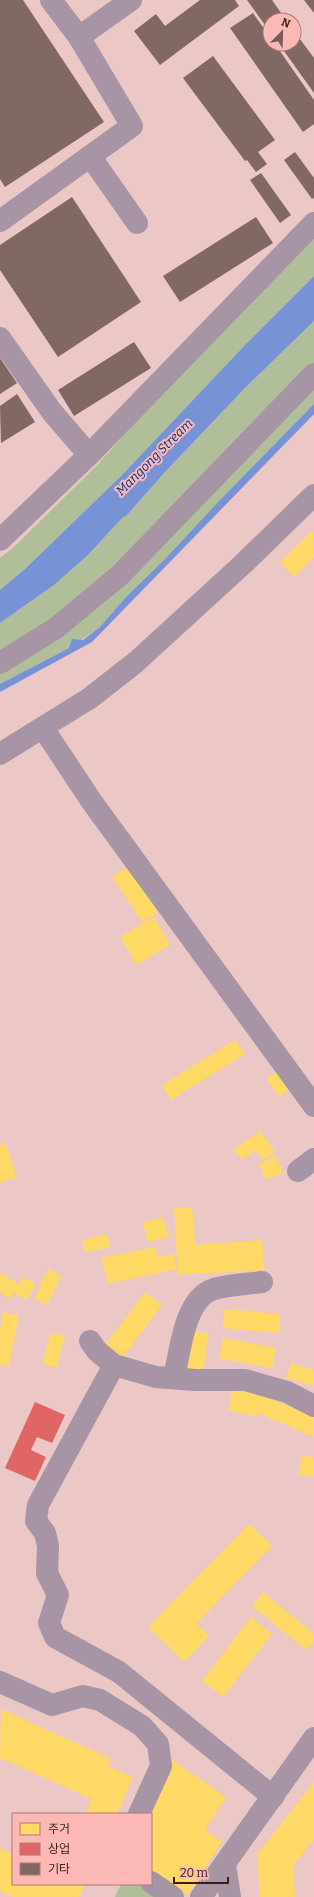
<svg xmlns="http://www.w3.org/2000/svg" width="314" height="1897" viewBox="0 0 314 1897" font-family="Bitter,'Noto Sans KR',serif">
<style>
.green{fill:#b0bf99}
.water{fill:#7793d6}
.homes{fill:#ffd966}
.shops{fill:#e06666}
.building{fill:#816864}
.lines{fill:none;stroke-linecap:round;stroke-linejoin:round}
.minor{stroke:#a794a4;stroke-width:22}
.labels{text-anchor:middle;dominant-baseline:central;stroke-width:4;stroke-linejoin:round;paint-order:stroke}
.water-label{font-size:13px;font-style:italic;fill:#02358c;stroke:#fbb8b5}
</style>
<rect width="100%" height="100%" fill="#ebc7c5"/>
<g class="green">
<polygon points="314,235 314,276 246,344 122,475 25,569 0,590 0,558 14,547 97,465 187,365"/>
<polygon points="314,321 314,370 118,572 0,661 0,623 54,585 88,555 122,518 127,515 165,472 244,389"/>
<polygon points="314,378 314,404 219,501 165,559 125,598 100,627 69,648 0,684 0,666 58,630"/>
<polygon points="121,1884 137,1884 156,1897 115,1897"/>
</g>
<g class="water">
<polygon points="314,276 314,321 244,389 165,472 127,515 122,518 88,555 54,585 0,623 0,590 25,569 122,475 246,344"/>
<polygon points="314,404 314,414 92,642 0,692 0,684 69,648 72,639 83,640 100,627 125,598 165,559 219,501"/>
</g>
<g class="homes">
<polygon points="313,530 314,557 294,577 280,562"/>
<polygon points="129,866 158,912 142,922 112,877"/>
<polygon points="154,917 170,945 136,965 120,937"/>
<polygon points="235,1040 245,1054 171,1100 162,1085"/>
<polygon points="278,1071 290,1088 279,1097 266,1079"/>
<polygon points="260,1131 275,1152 263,1160 256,1150 242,1160 234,1149"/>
<polygon points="5,1143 17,1177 0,1183 0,1145"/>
<polygon points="276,1156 283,1172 266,1180 259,1164"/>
<polygon points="192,1207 195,1245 262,1240 264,1270 178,1275 174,1208"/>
<polygon points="163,1217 169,1237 148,1242 143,1222"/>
<polygon points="107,1234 110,1247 85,1253 82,1240"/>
<polygon points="155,1247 158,1257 174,1254 177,1269 108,1284 102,1258"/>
<polygon points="48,1269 61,1276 47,1305 34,1299"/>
<polygon points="0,1273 19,1284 23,1277 36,1284 27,1300 14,1293 10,1299 0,1293"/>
<polygon points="145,1292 162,1305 123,1357 106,1344"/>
<polygon points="224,1309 280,1314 279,1333 223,1328"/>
<polygon points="3,1312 19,1315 9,1366 0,1365 0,1330"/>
<polygon points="192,1331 209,1333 203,1371 187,1369"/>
<polygon points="51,1333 65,1336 56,1368 42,1364"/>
<polygon points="223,1338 276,1348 272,1368 219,1358"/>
<polygon points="291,1363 314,1370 314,1386 286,1378"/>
<polygon points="232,1389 262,1395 314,1417 314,1437 258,1413 258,1417 228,1410"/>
<polygon points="302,1455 314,1458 314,1477 298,1474"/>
<polygon points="249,1524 272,1546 196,1624 209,1636 184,1662 148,1627"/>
<polygon points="263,1592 314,1634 314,1641 306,1650 252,1606"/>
<polygon points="251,1617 272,1634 223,1697 202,1681"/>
<polygon points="1,1709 111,1759 107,1766 133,1777 117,1814 85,1814 92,1799 0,1758"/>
<polygon points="171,1759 226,1797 205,1830 222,1841 188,1895 151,1870 151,1814"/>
<polygon points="314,1782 314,1839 293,1866 295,1897 260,1897 257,1854"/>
<polygon points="0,1848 13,1854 13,1884 85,1884 79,1897 13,1897 0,1891"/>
</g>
<polygon class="shops" points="35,1402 65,1415 52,1443 37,1437 31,1450 46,1457 35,1481 5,1468"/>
<g class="building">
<polygon points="0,0 23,0 104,122 5,187 0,179"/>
<polygon points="200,0 235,0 239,6 160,65 134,31 156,14 165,26"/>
<polygon points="247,0 272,0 286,20 270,20 270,32"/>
<polygon points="304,0 314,0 314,13"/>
<polygon points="253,13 270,37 270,44 275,44 314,100 314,124 303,132 230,28"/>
<polygon points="294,31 314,58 314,93 279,44 294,44"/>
<polygon points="213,56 275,140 258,152 267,164 256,172 247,160 245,161 183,78"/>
<polygon points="295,152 314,178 314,198 312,199 284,160"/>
<polygon points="261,173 291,215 280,223 250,180"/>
<polygon points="72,197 141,302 58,357 0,270 0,245"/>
<polygon points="256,217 273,243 180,302 163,276"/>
<polygon points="134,342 151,368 74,416 58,390"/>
<polygon points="0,358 17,383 0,394"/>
<polygon points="17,394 35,422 1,443 0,406"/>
</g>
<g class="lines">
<g class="minor">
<polyline points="79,37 131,0"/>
<polyline points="90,156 137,223"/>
<polyline points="0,221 132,126 79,37 51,0"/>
<polyline points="0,338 52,412 89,455"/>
<polyline points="0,540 89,455 314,223"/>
<polyline points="0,663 56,628 120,575 314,374"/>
<polyline points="43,728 92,802 314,1106"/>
<polyline points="0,754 90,698 136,662 243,564 314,495"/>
<polyline points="298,1171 314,1159"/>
<polyline points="90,1341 97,1351 114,1365 156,1377 195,1380 245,1380 287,1392 314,1406"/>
<polyline points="114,1365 38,1505 36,1521 45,1533 48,1546 47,1573 58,1595 49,1623 55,1637 119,1672 273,1797"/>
<path d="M 174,1378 C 180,1353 184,1298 214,1289 C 229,1285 247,1284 262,1282"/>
<polyline points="0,1682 52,1705 83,1696 100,1700 142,1726 158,1744 161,1766 139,1814"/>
<polyline points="225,1865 230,1897"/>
<polyline points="151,1882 173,1897"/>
<polyline points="201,1897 314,1738"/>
</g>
</g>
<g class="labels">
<g class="water-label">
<text transform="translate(154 457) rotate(-45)">Mangong Stream</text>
</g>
</g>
<rect x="12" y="1813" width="140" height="72" fill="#fbb8b5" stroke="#ad7b79"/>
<rect x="20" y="1823" width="20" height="12" fill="#ffd966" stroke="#ad7b79"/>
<text x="48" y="1833" font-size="12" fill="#381f1f">주거</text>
<rect x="20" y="1843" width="20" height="12" fill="#e06666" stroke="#ad7b79"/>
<text x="48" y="1853" font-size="12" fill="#381f1f">상업</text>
<rect x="20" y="1863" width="20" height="12" fill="#816864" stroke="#ad7b79"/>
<text x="48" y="1873" font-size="12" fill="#381f1f">기타</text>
<g transform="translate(282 32) rotate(23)"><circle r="19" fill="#fbb8b5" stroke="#ad7b79"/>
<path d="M0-3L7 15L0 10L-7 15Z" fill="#775a59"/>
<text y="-6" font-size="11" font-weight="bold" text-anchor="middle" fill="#381f1f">N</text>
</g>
<path d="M174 1877v6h54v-6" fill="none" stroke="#381f1f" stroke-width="2"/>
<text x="180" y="1877" font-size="12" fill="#381f1f" stroke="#fbb8b5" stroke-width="3" paint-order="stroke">20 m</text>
</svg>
